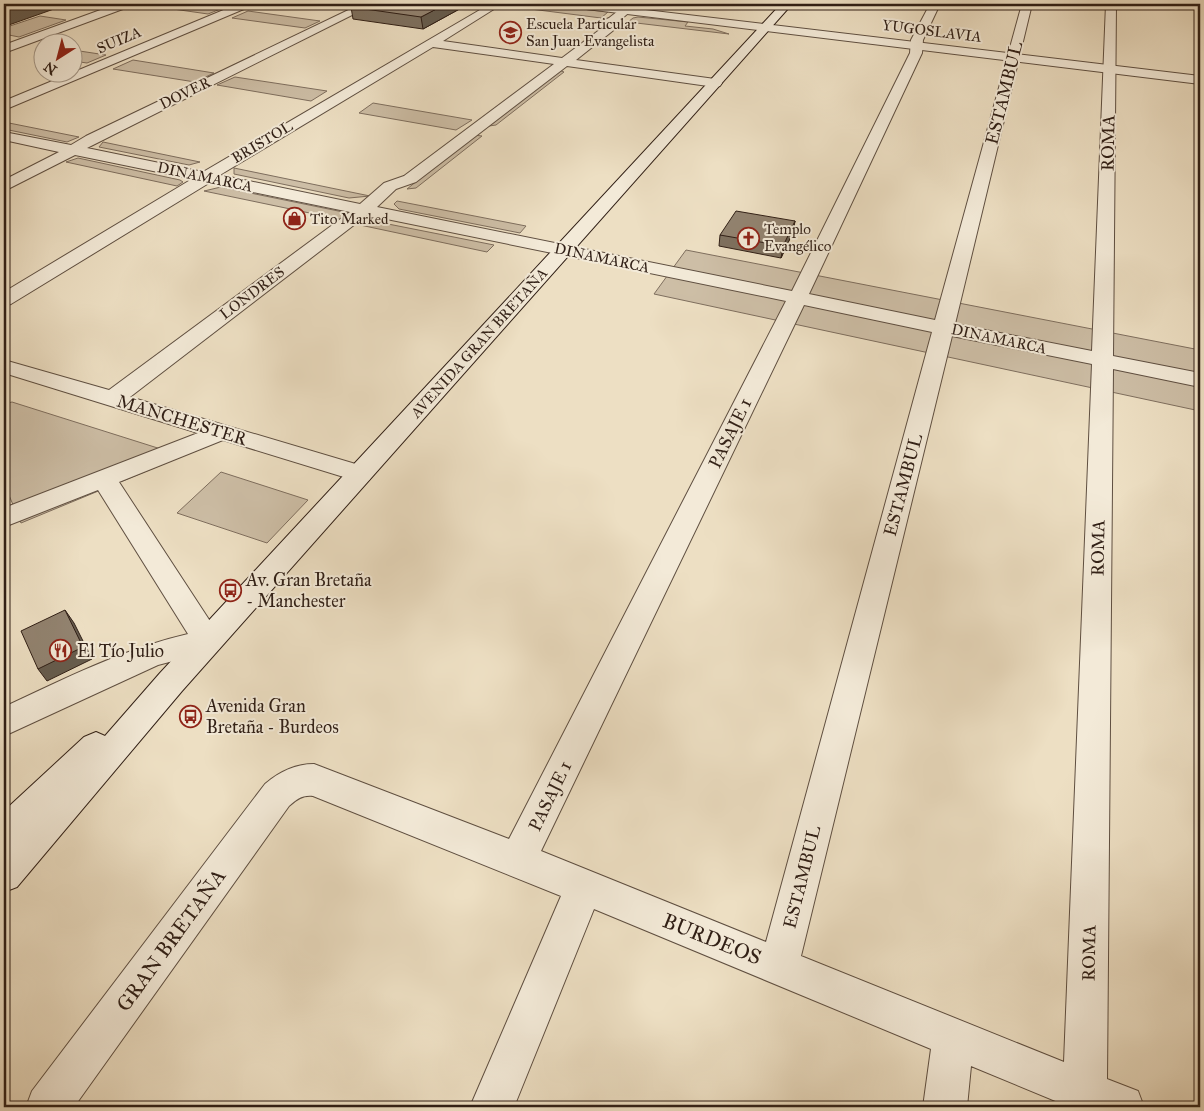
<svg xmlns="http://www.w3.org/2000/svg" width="1204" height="1111" viewBox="0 0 1204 1111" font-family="'IM FELL Great Primer',serif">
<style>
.green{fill:#cdbea6;stroke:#7e6e5e}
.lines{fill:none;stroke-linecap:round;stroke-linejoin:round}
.minor-casing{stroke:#5f4f41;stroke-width:2}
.tertiary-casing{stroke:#5f4f41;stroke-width:2}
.secondary-casing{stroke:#301f16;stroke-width:2}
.minor{fill:#f3ead8;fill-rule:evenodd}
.tertiary{fill:#f3ead8;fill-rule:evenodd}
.secondary{fill:#f3ead8;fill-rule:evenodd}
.wall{fill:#7e7160;stroke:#301f16}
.shaded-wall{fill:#665c4e;stroke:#301f16}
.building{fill:#928370;stroke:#301f16}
.labels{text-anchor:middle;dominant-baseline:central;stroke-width:4;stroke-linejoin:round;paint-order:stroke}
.far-poi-label{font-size:15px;fill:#301f16;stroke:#f3ead8;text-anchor:start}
.far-street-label{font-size:15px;fill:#301f16;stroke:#f3ead8}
.street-label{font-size:18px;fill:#301f16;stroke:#f3ead8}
.poi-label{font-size:18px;fill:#301f16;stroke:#f3ead8;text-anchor:start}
.near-street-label{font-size:21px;fill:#301f16;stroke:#f3ead8}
</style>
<rect width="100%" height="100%" fill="#eddfc3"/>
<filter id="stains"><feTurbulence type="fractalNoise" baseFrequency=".004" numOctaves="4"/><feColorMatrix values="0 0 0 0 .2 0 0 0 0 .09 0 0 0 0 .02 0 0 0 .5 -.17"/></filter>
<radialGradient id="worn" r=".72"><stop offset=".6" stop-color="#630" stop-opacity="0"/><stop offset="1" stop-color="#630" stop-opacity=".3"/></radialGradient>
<g class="green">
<polygon points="138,4 193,4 223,8 208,14"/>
<polygon points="521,4 539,4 608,12 601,18 515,7"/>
<polygon points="248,11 320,21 305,28 232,18"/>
<polygon points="40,16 66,20 19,37 4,34 4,28"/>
<polygon points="638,17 688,22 685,26 713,29 729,34 628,22 633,18"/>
<polygon points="72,50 73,50 106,55 87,63 73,61"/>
<polygon points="133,60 214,73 195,82 113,69"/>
<polygon points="559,70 564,72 496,125 489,126"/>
<polygon points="235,77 327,91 311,101 217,85"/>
<polygon points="373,103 472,120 456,130 359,113"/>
<polygon points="4,122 79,137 67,142 4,129"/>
<polygon points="474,135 482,136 416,188 407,189"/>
<polygon points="103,142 200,162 189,165 99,147"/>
<polygon points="78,158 180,180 183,182 177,186 66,162"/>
<polygon points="234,168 370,196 349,198 234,174"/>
<polygon points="221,187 348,213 348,221 204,191"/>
<polygon points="397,201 526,226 520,233 399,209 394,204"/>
<polygon points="368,220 494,245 487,252 360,225"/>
<polygon points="686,250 1200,350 1200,411 654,294"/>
<polygon points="12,402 183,456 21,523 4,484 4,404"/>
<polygon points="221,472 308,500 267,543 177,513"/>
</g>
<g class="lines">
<defs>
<g id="minor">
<polygon points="117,4 132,4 131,6 4,53 4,45"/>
<path d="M 361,4 L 374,4 L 87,148 L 203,172 L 490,4 L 502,4 L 443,41 L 562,58 L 602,28 L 593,28 L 591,26 L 609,18 L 627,4 L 639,4 L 619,21 L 620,23 L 615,29 L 576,60 L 715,79 L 722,83 L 720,86 L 715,87 L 567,66 L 416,182 L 396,189 L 377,207 L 792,291 L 910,53 L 911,40 L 930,4 L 940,4 L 923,40 L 922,53 L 809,294 L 935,320 L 1022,4 L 1032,4 L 955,324 L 1092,351 L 1106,4 L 1116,4 L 1113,356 L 1200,373 L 1200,387 L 1113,369 L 1107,1079 L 1138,1091 L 1144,1107 L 1070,1107 L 971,1066 L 967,1107 L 923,1107 L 931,1049 L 594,909 L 514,1107 L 470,1107 L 561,896 L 313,796 C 302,795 297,799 289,806 L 74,1107 L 26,1107 L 32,1091 L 265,784 C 279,772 295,764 314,764 L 509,839 L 786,301 L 367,215 L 130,397 L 369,468 L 373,474 L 369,480 L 360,482 L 223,440 L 119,482 L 223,641 L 219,649 L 158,665 L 4,736 L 4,707 C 64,679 123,649 188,634 L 98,490 L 4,527 L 4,508 L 198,433 L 4,373 L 4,360 L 109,390 L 350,212 L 209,183 L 11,304 L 4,306 L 4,292 L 192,179 L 75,155 L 4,191 L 4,180 L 59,152 L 4,140 L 4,132 L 71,145 L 86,136 ZM 433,47 L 554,64 L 404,176 L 384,183 L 360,204 L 220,175 ZM 804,305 L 932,332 L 766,942 L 541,851 ZM 952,336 L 1092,364 L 1064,1062 L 801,956 Z"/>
</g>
<g id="tertiary">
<polygon points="238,4 252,4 251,6 4,110 4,101"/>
<polygon points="565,4 595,4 1200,76 1200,84 570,7"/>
</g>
<polygon id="secondary" points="781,4 792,4 182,691 17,887 4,892 4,811 84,737 96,732 105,736 160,673"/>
</defs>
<use href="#minor" class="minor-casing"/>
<use href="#tertiary" class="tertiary-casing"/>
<use href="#secondary" class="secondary-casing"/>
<use href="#minor" class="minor"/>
<use href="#tertiary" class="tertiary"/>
<use href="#secondary" class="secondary"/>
</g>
<g class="wall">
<polygon points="465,6 423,29 353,19 351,7"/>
<polygon points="795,221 793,232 781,258 719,246 720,235"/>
</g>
<g class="shaded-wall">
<polygon points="19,4 68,4 6,26 4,22 4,9"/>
<polygon points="446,4 465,4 465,6 423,29 421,17"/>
<polygon points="795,221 793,232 781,258 783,246"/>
<polygon points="65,610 74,623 92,659 47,681 38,669"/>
</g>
<g class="building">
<polygon points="4,4 19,4 4,9"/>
<polygon points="359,4 446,4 421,17 351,7"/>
<polygon points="736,211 795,221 783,246 720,235"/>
<polygon points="65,610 83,647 38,669 21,631"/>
</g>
<defs>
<symbol id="school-ring" viewBox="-11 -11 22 22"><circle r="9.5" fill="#f3ead8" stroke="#8f2418" stroke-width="1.5"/><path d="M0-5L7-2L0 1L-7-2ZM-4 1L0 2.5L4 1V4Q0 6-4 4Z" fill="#8f2418"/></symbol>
<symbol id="shop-ring" viewBox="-11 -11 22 22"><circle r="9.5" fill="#f3ead8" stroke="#8f2418" stroke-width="1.5"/><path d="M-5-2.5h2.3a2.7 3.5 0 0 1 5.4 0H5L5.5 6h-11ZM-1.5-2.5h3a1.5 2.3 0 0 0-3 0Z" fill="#8f2418"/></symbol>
<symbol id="church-ring" viewBox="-11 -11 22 22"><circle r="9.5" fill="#f3ead8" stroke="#8f2418" stroke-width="1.5"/><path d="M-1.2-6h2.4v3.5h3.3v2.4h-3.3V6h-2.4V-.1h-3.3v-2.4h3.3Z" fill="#8f2418"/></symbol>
<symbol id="bus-ring" viewBox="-11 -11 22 22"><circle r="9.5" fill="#f3ead8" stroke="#8f2418" stroke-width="1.5"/><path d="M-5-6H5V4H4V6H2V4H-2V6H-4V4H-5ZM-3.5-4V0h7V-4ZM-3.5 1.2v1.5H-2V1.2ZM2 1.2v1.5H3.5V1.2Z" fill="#8f2418"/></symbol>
<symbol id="restaurant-ring" viewBox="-11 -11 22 22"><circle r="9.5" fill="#f3ead8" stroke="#8f2418" stroke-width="1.5"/><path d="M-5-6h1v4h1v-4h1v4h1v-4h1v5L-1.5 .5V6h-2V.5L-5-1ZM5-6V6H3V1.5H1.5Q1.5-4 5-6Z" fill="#8f2418"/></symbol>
</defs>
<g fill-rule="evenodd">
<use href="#school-ring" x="498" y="20" width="25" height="25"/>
<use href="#shop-ring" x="282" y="206" width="25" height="25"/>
<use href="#church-ring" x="736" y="226" width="25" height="25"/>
<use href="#bus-ring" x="218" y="578" width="25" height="25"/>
<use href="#restaurant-ring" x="48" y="638" width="25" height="25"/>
<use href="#bus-ring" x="178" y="704" width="25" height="25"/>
</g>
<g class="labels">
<g class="far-poi-label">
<text x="526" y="24">Escuela Particular<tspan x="526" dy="17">San Juan Evangelista</tspan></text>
<text x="310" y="219">Tito Marked</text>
<text x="764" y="229">Templo<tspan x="764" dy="17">Evangélico</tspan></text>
</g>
<g class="far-street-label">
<text transform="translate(932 31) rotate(7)">YUGOSLAVIA</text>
<text transform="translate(119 40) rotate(-23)">SUIZA</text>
<text transform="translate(185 93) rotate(-26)">DOVER</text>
<text transform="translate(262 142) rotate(-31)">BRISTOL</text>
<text transform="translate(205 177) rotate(12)">DINAMARCA</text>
<text transform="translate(602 258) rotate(12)">DINAMARCA</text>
<text transform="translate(252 293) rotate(-37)">LONDRES</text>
<text transform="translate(999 339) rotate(12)">DINAMARCA</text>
<text transform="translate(479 343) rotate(-48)">AVENIDA GRAN BRETAÑA</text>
</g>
<g class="street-label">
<text transform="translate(1004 93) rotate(-76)">ESTAMBUL</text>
<text transform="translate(1108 143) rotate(-89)">ROMA</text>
<text transform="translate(182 420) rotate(17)">MANCHESTER</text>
<text transform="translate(730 433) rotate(-64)">PASAJE 1</text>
<text transform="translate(903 485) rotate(-75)">ESTAMBUL</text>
<text transform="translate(1098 548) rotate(-89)">ROMA</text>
<text transform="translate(550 796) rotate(-64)">PASAJE 1</text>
<text transform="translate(802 877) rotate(-76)">ESTAMBUL</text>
<text transform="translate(1089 953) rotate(-89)">ROMA</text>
</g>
<g class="poi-label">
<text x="246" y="580">Av. Gran Bretaña<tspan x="246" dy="21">- Manchester</tspan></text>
<text x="77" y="651">El Tío Julio</text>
<text x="206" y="706">Avenida Gran<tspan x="206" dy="21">Bretaña - Burdeos</tspan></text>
</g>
<g class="near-street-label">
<text transform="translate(712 939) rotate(22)">BURDEOS</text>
<text transform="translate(171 940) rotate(-54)">GRAN BRETAÑA</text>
</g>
</g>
<rect width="1204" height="1111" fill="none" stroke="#eddfc3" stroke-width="20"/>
<rect x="5" y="5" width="1194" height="1101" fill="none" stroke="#301f16" stroke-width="2.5"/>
<rect x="10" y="10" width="1184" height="1091" fill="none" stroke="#301f16"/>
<g transform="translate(58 58) rotate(216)"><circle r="24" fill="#f3ead8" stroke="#a5998a"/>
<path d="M0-4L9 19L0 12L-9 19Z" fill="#8f2418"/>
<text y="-8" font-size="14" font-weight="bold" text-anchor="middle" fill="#301f16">N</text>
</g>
<rect width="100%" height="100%" filter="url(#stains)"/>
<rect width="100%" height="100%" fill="url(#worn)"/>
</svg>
